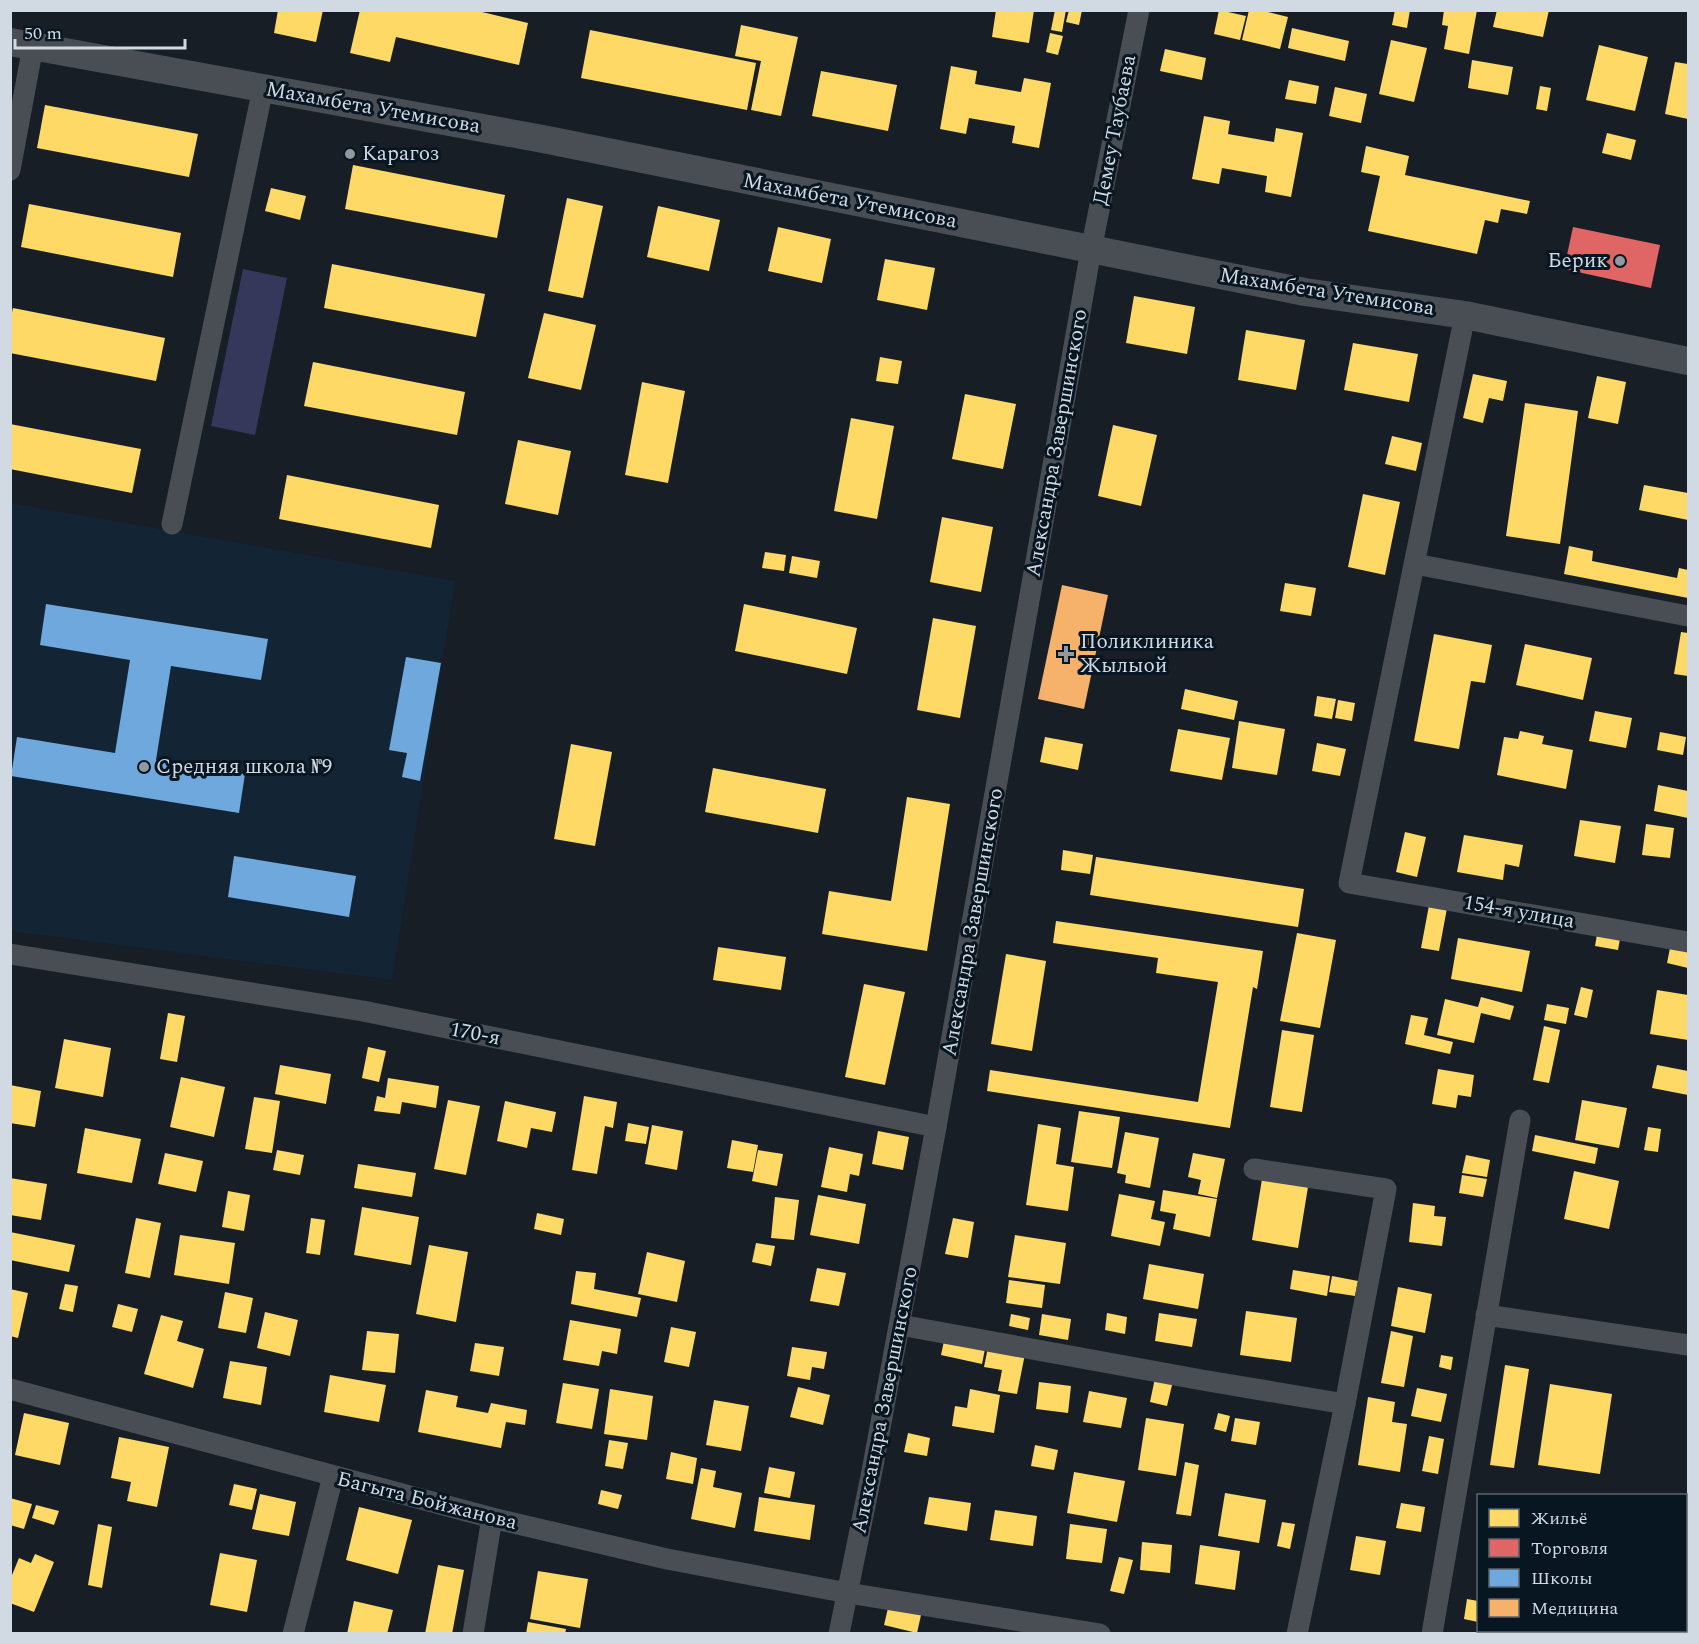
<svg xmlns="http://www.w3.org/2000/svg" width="1699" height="1644" viewBox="0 0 1699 1644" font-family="Spectral,serif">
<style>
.built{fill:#132535}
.green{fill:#35385b}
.homes{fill:#ffd966}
.shops{fill:#e06666}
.schools{fill:#6fa8dc}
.health{fill:#f6b26b}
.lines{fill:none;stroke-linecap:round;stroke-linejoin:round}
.street{stroke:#494e54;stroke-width:21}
.secondary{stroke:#494e54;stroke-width:28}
.poi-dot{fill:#9098a0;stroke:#081621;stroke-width:2}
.labels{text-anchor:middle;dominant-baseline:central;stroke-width:6;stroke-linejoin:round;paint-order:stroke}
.street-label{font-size:21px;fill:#d1dae3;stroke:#081621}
.poi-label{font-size:21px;fill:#d1dae3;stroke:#081621;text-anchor:start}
</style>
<rect width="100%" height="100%" fill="#171e25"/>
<polygon class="built" points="11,503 455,581 392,980 11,931"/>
<polygon class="green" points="243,269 287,278 255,435 211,426"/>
<g class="homes">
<polygon points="278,10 323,10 316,42 274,33"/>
<polygon points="360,10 474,10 528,23 519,65 396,37 390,62 350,53"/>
<polygon points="996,10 1034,10 1029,43 992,37"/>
<polygon points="1055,10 1066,10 1062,32 1051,30"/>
<polygon points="1069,10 1082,10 1079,25 1066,22"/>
<polygon points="1219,10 1246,16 1240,40 1214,34"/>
<polygon points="1249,10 1260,10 1288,17 1280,49 1242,40"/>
<polygon points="1395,10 1410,10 1407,28 1392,25"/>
<polygon points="1444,10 1477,10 1469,54 1444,49 1448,26 1442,25"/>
<polygon points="1497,10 1549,10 1543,37 1493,27"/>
<polygon points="741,25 798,37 781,116 751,110 761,61 735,56"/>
<polygon points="1292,28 1349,41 1345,61 1288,48"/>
<polygon points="590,30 756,63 747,110 581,78"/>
<polygon points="1050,33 1063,36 1058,55 1046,52"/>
<polygon points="1391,40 1427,48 1414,102 1379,94"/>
<polygon points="1599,45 1648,57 1635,111 1586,100"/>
<polygon points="1165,49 1206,58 1202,80 1160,71"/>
<polygon points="1472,60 1513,67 1508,95 1468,88"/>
<polygon points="1675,62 1688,64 1688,119 1665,114"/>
<polygon points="951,66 977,71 975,84 1021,92 1024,78 1051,83 1039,148 1012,143 1015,126 969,118 966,134 940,129"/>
<polygon points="821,71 897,85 888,131 812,116"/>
<polygon points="1289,80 1319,86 1316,104 1285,99"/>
<polygon points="1540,86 1551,88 1547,111 1536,109"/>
<polygon points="1335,87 1367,94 1361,123 1329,116"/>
<polygon points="45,105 198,134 189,177 37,148"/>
<polygon points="1204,116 1230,121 1228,134 1274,142 1276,128 1303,133 1291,197 1265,192 1267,176 1222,168 1219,184 1192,179"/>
<polygon points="1607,133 1636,140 1631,160 1602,153"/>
<polygon points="1366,146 1409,156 1405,175 1530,201 1527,214 1501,209 1498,223 1485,220 1477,254 1368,231 1380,176 1361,172"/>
<polygon points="353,165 505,195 497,238 345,209"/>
<polygon points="271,188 306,196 300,220 265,211"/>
<polygon points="567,198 603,206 583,298 548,291"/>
<polygon points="29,204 181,233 173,277 21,247"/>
<polygon points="658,206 720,220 709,271 647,257"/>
<polygon points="778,227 831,239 822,283 768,271"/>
<polygon points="885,259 935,268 927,310 877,300"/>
<polygon points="332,264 485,294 476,337 324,308"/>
<polygon points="1134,296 1195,307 1187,354 1126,343"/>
<polygon points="13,308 165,338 156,381 10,353 10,320"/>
<polygon points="544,313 596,325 581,390 528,378"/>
<polygon points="1246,330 1305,340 1296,390 1238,380"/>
<polygon points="1353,343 1418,354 1409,402 1344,390"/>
<polygon points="880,357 902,361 898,384 876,381"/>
<polygon points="313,362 465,392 457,435 304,406"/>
<polygon points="1473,374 1507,381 1503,401 1489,398 1483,423 1463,418"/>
<polygon points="1597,376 1626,382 1618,424 1588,418"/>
<polygon points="642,382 685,391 668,483 625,475"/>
<polygon points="965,394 1016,404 1003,469 952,459"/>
<polygon points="1525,403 1578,411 1560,544 1506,536"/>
<polygon points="851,418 894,426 877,519 834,511"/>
<polygon points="10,424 141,449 132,493 10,469"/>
<polygon points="1113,425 1157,435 1141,506 1098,496"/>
<polygon points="1392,436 1422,443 1416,471 1385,464"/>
<polygon points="518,440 571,451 558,515 505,504"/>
<polygon points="287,475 439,505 431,548 279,519"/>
<polygon points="1644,485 1688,493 1688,520 1639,510"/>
<polygon points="1363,494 1400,502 1385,575 1348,567"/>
<polygon points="942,517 993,527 981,592 930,582"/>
<polygon points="1569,546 1593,551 1592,561 1677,578 1679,568 1688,570 1688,598 1564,574"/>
<polygon points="765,552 786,555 784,571 762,568"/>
<polygon points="792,556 820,561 817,578 789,573"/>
<polygon points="1285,583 1316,588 1311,616 1280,611"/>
<polygon points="744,604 857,628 847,674 735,651"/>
<polygon points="933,618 976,626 960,718 917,710"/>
<polygon points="1681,632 1688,633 1688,676 1674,674"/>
<polygon points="1434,634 1492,645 1485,683 1471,681 1459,749 1414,741"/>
<polygon points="1525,644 1592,658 1583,700 1516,685"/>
<polygon points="1185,689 1238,701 1234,720 1181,709"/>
<polygon points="1317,696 1336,699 1332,719 1314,716"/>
<polygon points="1338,700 1355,703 1352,721 1335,718"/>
<polygon points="1595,711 1632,718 1626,748 1589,741"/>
<polygon points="1239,721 1285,729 1277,775 1232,768"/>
<polygon points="1178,729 1230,738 1222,780 1170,771"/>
<polygon points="1520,731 1544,736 1542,744 1573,750 1566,789 1497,775 1504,737 1518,739"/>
<polygon points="1660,732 1686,737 1683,755 1657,750"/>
<polygon points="1045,737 1083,744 1078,770 1040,762"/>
<polygon points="1317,743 1346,749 1340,776 1312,771"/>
<polygon points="571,744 612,752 595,846 554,839"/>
<polygon points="713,768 826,789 818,833 705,812"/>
<polygon points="1658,785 1688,791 1688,818 1654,811"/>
<polygon points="907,797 950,804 927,951 822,934 829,891 891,901"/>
<polygon points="1580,820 1621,826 1615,863 1574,856"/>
<polygon points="1646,824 1674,828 1670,858 1642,855"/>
<polygon points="1405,832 1426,837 1417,877 1396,872"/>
<polygon points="1464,835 1523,845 1519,867 1505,864 1503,880 1457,872"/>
<polygon points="1063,850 1093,855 1090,874 1061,870"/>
<polygon points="1096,857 1304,889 1298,927 1090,895"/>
<polygon points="1430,900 1448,903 1439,951 1421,948"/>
<polygon points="1056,921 1263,951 1257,989 1253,987 1230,1128 987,1091 990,1070 1198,1102 1218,982 1156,973 1158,958 1053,943"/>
<polygon points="1598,929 1621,933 1618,950 1595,946"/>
<polygon points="1297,933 1336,940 1320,1028 1280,1021"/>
<polygon points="1458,938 1530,951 1522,992 1451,979"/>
<polygon points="1671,943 1688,947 1688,968 1667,963"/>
<polygon points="718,947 786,957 781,990 713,980"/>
<polygon points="1006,954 1046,961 1032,1051 991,1044"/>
<polygon points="864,984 905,992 885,1085 845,1077"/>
<polygon points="1581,987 1593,990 1587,1018 1574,1015"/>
<polygon points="1657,990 1688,995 1688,1040 1650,1034"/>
<polygon points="1481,997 1514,1006 1510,1020 1481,1013 1474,1043 1437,1035 1445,999 1478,1007"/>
<polygon points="1547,1004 1569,1008 1566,1024 1544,1020"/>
<polygon points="168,1013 185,1016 177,1062 160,1059"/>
<polygon points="1411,1015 1428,1018 1424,1035 1453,1042 1450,1054 1405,1044"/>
<polygon points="1544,1026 1560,1030 1549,1083 1533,1080"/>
<polygon points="1282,1030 1314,1035 1302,1112 1270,1107"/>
<polygon points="64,1039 111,1048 103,1097 55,1088"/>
<polygon points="368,1047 386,1051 379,1082 362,1078"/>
<polygon points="280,1065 331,1074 326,1104 275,1094"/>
<polygon points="1657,1065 1688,1071 1688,1095 1652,1088"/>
<polygon points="1438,1069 1474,1075 1471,1097 1458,1095 1456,1108 1432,1104"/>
<polygon points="181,1077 225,1087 214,1137 170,1127"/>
<polygon points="388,1078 439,1086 436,1108 402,1102 400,1114 374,1111 377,1096 385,1098"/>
<polygon points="10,1085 41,1091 35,1127 10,1123"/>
<polygon points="584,1096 617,1102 613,1128 605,1126 597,1174 572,1170"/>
<polygon points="254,1097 280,1101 272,1153 245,1149"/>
<polygon points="448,1100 480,1106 466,1175 434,1169"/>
<polygon points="1582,1100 1627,1108 1619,1148 1575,1140"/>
<polygon points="505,1101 556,1112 552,1132 531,1128 527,1148 497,1141"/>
<polygon points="1079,1111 1120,1117 1112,1168 1071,1162"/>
<polygon points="628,1123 649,1127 646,1144 625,1141"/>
<polygon points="1038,1124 1061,1128 1056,1164 1074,1167 1068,1211 1026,1205"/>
<polygon points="652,1125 683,1131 677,1170 645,1164"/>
<polygon points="1648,1127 1661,1129 1658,1152 1644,1150"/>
<polygon points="85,1128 141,1139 132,1183 77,1173"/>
<polygon points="878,1131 909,1137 903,1170 872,1164"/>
<polygon points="1125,1132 1159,1138 1150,1188 1125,1183 1126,1175 1117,1173"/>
<polygon points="1535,1135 1598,1148 1595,1164 1532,1151"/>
<polygon points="732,1140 758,1145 753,1172 727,1168"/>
<polygon points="829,1147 863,1154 859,1176 850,1174 847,1192 821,1187"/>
<polygon points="277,1150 304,1155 300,1175 273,1170"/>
<polygon points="758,1150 783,1154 777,1186 752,1181"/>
<polygon points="165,1153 203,1161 196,1192 158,1184"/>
<polygon points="1193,1153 1225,1159 1217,1198 1198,1194 1201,1180 1188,1177"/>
<polygon points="1466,1155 1490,1160 1487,1177 1462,1173"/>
<polygon points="358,1164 416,1173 412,1197 354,1188"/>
<polygon points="1574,1171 1619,1181 1609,1229 1564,1219"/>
<polygon points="1263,1173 1309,1181 1298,1248 1252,1240"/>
<polygon points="1462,1175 1487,1179 1483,1197 1459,1193"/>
<polygon points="10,1178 47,1184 41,1220 10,1215"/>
<polygon points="1163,1190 1217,1199 1210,1237 1173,1229 1176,1214 1160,1211"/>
<polygon points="228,1191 250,1195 244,1231 222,1227"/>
<polygon points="1119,1194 1155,1201 1151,1219 1165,1222 1160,1246 1111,1236"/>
<polygon points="818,1195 866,1204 859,1244 810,1235"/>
<polygon points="775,1197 799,1200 794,1240 771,1238"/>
<polygon points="1413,1203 1435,1206 1434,1216 1446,1217 1442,1246 1409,1242"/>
<polygon points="362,1207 419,1217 411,1265 354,1255"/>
<polygon points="537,1213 564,1219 561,1235 534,1229"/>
<polygon points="136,1218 161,1223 150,1278 125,1273"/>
<polygon points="311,1218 325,1220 320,1255 306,1253"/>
<polygon points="953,1218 974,1222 968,1258 945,1254"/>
<polygon points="10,1232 75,1245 69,1272 10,1260"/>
<polygon points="180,1235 235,1243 229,1284 174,1275"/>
<polygon points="1015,1235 1066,1243 1060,1284 1008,1277"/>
<polygon points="756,1243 775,1246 771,1266 752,1262"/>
<polygon points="429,1245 468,1252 456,1322 416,1314"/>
<polygon points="647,1252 685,1261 677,1302 638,1294"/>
<polygon points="1149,1264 1204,1274 1198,1309 1143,1299"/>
<polygon points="817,1268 846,1273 839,1306 810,1301"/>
<polygon points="1293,1270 1330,1276 1327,1296 1290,1289"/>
<polygon points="576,1271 596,1273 594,1289 641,1298 637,1317 571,1304"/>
<polygon points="1332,1276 1358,1281 1355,1296 1329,1292"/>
<polygon points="1009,1280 1045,1285 1042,1308 1006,1303"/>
<polygon points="65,1284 78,1286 73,1312 59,1309"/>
<polygon points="1398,1287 1432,1294 1425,1333 1391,1326"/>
<polygon points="10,1289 28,1293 18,1338 10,1336"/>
<polygon points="225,1292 253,1298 246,1333 218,1328"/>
<polygon points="118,1304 138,1309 132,1332 112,1327"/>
<polygon points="1246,1311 1297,1318 1291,1362 1240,1355"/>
<polygon points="265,1312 298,1320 290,1356 257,1348"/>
<polygon points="1107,1313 1127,1317 1125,1334 1105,1330"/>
<polygon points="1159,1313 1197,1319 1192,1347 1155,1341"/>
<polygon points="1011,1314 1030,1318 1028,1330 1009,1326"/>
<polygon points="1042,1314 1071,1319 1068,1340 1039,1335"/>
<polygon points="161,1315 183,1321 177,1341 204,1349 193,1388 144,1374"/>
<polygon points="570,1320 621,1329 617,1354 602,1351 599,1366 563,1360"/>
<polygon points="671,1327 696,1332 689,1367 664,1362"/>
<polygon points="367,1331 399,1334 395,1373 362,1370"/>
<polygon points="1391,1331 1413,1336 1404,1387 1381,1383"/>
<polygon points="944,1341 985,1349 982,1364 941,1355"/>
<polygon points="475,1343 504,1347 499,1376 470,1371"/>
<polygon points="792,1347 827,1352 824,1369 812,1367 810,1380 787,1376"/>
<polygon points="988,1347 1025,1354 1017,1394 998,1391 1002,1370 984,1367"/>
<polygon points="1441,1355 1453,1357 1451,1370 1439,1367"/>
<polygon points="230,1361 267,1367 261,1405 223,1398"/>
<polygon points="1505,1365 1529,1369 1514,1468 1490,1465"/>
<polygon points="330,1375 386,1385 379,1422 324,1412"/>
<polygon points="1155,1378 1173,1381 1167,1406 1150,1402"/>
<polygon points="1039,1382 1071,1386 1068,1413 1036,1409"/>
<polygon points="563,1383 599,1389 592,1429 556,1423"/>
<polygon points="1550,1384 1612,1394 1600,1474 1538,1465"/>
<polygon points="798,1387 830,1395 823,1425 790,1417"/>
<polygon points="1417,1388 1447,1394 1441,1422 1411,1416"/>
<polygon points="610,1389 653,1396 647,1440 604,1434"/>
<polygon points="970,1389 1000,1395 994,1433 952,1426 955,1406 967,1408"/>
<polygon points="426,1390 458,1396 456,1407 488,1413 491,1403 527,1410 525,1425 506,1422 501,1448 418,1432"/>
<polygon points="1089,1391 1127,1398 1121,1428 1083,1422"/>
<polygon points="1368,1397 1395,1402 1392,1422 1407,1424 1400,1472 1358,1465"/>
<polygon points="714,1400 749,1406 741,1451 706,1445"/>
<polygon points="24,1413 69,1423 60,1465 15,1455"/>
<polygon points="1218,1413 1230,1416 1226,1432 1214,1429"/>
<polygon points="1146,1418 1184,1424 1176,1476 1138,1470"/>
<polygon points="1235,1418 1260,1422 1256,1445 1231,1441"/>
<polygon points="908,1433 930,1438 927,1456 904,1452"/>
<polygon points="1429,1436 1444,1439 1438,1474 1422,1471"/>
<polygon points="119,1437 169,1447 157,1507 127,1501 131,1482 111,1478"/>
<polygon points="609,1440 628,1443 623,1469 605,1466"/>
<polygon points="1035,1445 1058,1450 1054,1470 1031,1466"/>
<polygon points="671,1452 697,1458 693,1484 666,1479"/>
<polygon points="1185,1462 1199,1465 1191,1516 1176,1514"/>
<polygon points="769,1467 795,1472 790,1498 764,1493"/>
<polygon points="701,1468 716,1471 713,1487 742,1493 735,1528 691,1519"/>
<polygon points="1074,1472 1125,1481 1117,1522 1067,1513"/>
<polygon points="234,1484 257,1489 252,1510 229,1505"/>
<polygon points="601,1490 622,1495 618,1509 598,1504"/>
<polygon points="1225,1493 1266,1500 1259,1543 1218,1536"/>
<polygon points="260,1494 296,1502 289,1536 252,1529"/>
<polygon points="759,1497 815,1505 810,1540 754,1531"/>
<polygon points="929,1497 971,1503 967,1531 924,1524"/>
<polygon points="10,1498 32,1504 24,1529 10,1525"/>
<polygon points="1401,1503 1425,1507 1421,1532 1396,1528"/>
<polygon points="36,1505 59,1511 54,1525 32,1518"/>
<polygon points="359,1507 412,1520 398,1574 346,1560"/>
<polygon points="995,1510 1037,1516 1033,1546 990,1540"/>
<polygon points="1282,1522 1295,1524 1290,1549 1277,1546"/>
<polygon points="98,1524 112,1527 102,1588 88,1585"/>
<polygon points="1070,1524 1107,1529 1102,1563 1066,1559"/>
<polygon points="1356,1536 1386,1541 1380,1575 1350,1570"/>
<polygon points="1142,1542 1172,1545 1170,1573 1140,1570"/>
<polygon points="1200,1545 1240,1551 1235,1590 1195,1584"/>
<polygon points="220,1553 257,1560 247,1612 210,1605"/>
<polygon points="35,1554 54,1562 34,1612 10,1603 10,1580 19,1558 31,1563"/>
<polygon points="1119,1557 1133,1560 1124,1594 1110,1591"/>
<polygon points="438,1565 464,1570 452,1634 425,1634"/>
<polygon points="538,1571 588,1579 580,1628 530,1619"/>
<polygon points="1467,1599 1478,1601 1478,1622 1464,1619"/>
<polygon points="354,1601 393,1610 387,1634 347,1634"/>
<polygon points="888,1608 921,1615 917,1633 884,1625"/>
<polygon points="528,1622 566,1629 565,1634 526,1634"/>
</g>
<polygon class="shops" points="1573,227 1660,245 1651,288 1564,269"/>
<g class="schools">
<polygon points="46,604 268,639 261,680 171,666 156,760 245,774 239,813 11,776 17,737 115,753 130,660 40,645"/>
<polygon points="406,657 441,663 420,781 402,777 407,753 389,750"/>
<polygon points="234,856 356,876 349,917 228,897"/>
</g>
<polygon class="health" points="1062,585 1108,595 1084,709 1038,699"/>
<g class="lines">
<g class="street">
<polyline points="10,170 33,46"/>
<polyline points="1465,315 1349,883 1688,942"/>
<polyline points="172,524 263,88"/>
<polyline points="1415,564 1688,616"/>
<polyline points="10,954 363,1011 936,1127"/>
<polyline points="1254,1169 1386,1189 1345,1404 1297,1634"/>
<polyline points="1486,1315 1688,1345"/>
<polyline points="900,1325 1202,1380 1345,1404"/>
<polyline points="10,1389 492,1518 667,1559 848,1593 1100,1634"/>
<polyline points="293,1634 333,1476"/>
<polyline points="473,1634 492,1518"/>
<polyline points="839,1634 872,1471 936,1127 1091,250 1139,10"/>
<polyline points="1432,1634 1520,1120"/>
</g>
<polyline class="secondary" points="10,42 543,139 1305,292 1465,315 1688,361"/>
</g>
<g class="poi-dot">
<circle cx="350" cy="154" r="6"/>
<circle cx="1620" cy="261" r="6"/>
<path d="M1063 645h6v6h6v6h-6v6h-6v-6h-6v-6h6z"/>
<circle cx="144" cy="767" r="6"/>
</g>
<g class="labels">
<g class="street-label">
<text transform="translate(373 108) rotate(10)">Махамбета Утемисова</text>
<text transform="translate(1115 130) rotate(-79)">Демеу Таубаева</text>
<text transform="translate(850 201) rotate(11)">Махамбета Утемисова</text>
<text transform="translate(1327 292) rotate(9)">Махамбета Утемисова</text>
<text transform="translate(1057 443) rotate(-80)">Александра Завершинского</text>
<text transform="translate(1519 912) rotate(10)">154-я улица</text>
<text transform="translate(973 922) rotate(-80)">Александра Завершинского</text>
<text transform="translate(475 1034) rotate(11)">170-я</text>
<text transform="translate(885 1400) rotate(-79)">Александра Завершинского</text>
<text transform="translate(427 1501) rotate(14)">Багыта Бойжанова</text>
</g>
<g class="poi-label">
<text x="362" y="154">Карагоз</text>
<text x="1608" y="261" text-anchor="end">Берик</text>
<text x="1080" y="642">Поликлиника<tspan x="1080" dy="24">Жылыой</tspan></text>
<text x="156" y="767">Средняя школа №9</text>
</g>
</g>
<rect width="1699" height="1644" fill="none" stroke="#d1dae3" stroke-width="24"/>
<rect x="1477" y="1494" width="210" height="138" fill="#081621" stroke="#58646f" stroke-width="1.5"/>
<rect x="1489" y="1509" width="30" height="18" fill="#ffd966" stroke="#58646f" stroke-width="1.5"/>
<text x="1531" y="1524" font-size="18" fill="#d1dae3">Жильё</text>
<rect x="1489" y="1539" width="30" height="18" fill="#e06666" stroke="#58646f" stroke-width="1.5"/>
<text x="1531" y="1554" font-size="18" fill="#d1dae3">Торговля</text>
<rect x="1489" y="1569" width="30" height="18" fill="#6fa8dc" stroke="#58646f" stroke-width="1.5"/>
<text x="1531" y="1584" font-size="18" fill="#d1dae3">Школы</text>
<rect x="1489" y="1599" width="30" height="18" fill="#f6b26b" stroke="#58646f" stroke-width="1.5"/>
<text x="1531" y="1614" font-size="18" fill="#d1dae3">Медицина</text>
<path d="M15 39v9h170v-9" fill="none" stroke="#d1dae3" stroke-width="3"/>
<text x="24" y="39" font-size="18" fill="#d1dae3" stroke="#081621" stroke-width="4.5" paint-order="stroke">50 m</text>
</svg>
